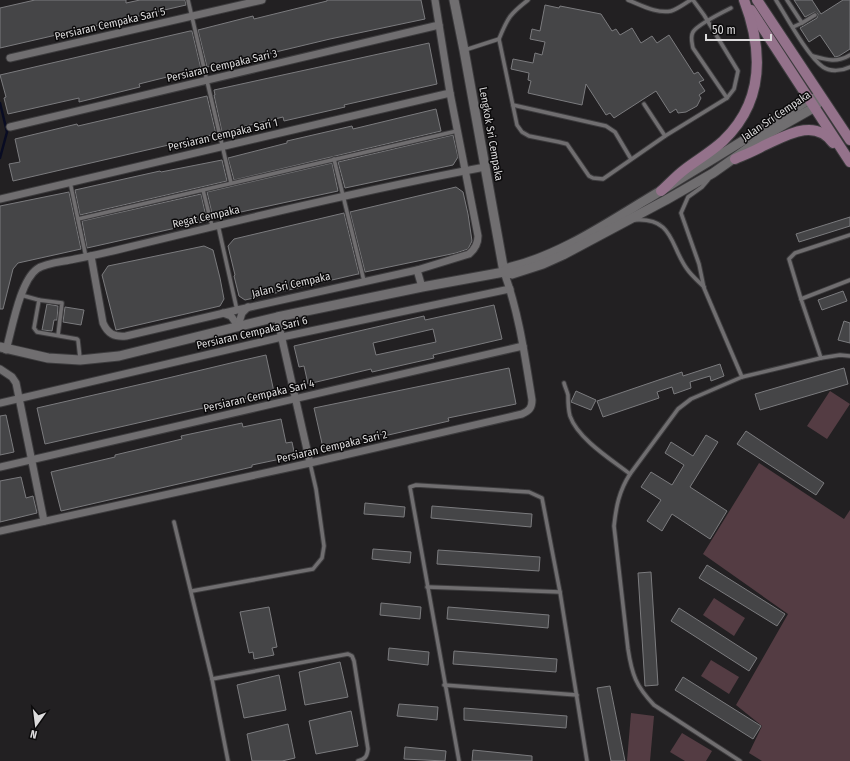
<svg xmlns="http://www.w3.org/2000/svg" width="850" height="761" viewBox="0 0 850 761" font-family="'Fira Sans Condensed',sans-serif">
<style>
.green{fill:#543c43}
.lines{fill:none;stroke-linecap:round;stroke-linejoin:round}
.stream{stroke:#090c23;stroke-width:2.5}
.building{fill:#454547;stroke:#7b7b7e;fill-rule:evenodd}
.service-casing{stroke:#3d3c3e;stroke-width:5.5}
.minor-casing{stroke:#3d3c3e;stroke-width:9}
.tertiary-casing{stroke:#3d3c3e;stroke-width:11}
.secondary-casing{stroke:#3d3c3e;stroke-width:12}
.service{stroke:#706e70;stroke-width:3.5}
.minor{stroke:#706e70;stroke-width:7}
.tertiary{stroke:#706e70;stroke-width:9}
.secondary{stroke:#94728b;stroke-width:10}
.labels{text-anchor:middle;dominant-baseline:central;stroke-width:3;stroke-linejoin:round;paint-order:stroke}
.street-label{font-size:11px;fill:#dcdbdc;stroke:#0b0a0b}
</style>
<rect width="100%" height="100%" fill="#222022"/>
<g class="green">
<polygon points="830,391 850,404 827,439 807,426"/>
<polygon points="759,463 844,519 850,510 850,761 762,761 749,753 762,726 736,705 788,614 703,554"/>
<polygon points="714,598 745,618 734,636 703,615"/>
<polygon points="711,660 739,677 729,694 701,676"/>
<polygon points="631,713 654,716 650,761 627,761"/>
<polygon points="682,733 712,751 706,761 685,761 670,752"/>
</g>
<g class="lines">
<polyline class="stream" points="0,103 7,132 0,158"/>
</g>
<g class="building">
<polygon points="35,0 126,0 126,3 140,0 185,0 186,5 0,48 0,8"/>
<polygon points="327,0 421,0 425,19 330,39 263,55 263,57 207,67 198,30 253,16 254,19 327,1"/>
<polygon points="794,0 812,0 821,14 843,0 850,0 850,49 839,56 835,57 820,35 809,42 800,28 817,18 818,14 815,12 805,17"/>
<polygon points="545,5 559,8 560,6 601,14 612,31 616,29 620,35 632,28 641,43 652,36 657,43 669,35 694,74 698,72 704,80 699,82 705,91 699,95 701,98 697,106 686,112 678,113 676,109 670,113 656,91 614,118 610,113 606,115 586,84 582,105 528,93 531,81 528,80 529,73 511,69 513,59 533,63 535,53 542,55 545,42 530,39 532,29 540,31"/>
<polygon points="190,31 192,31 201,69 199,69 139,84 140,87 79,102 79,98 8,114 4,98 6,97 0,75"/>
<polygon points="429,43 437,84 344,105 345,107 284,121 283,117 222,132 214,95 215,95 214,90"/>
<polygon points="207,96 216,134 13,181 9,164 20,162 15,139 77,124 78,126"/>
<polygon points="436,109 441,131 234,180 228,158 287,143 287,141 352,126 353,129"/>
<polygon points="453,135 458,157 453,165 345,188 338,162"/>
<polygon points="222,160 227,181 80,215 75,190 160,171 161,172"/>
<polygon points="332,163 338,191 213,218 207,192"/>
<polygon points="456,187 463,192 468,214 472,241 468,249 456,253 365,272 350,212"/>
<polygon points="69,192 81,249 18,263 13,269 3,309 0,309 0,206"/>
<polygon points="201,194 207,221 87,248 82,221"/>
<polygon points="344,213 359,274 358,274 245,300 239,296 234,276 235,275 228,246 234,239"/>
<polygon points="850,217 850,226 799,242 796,234"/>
<polygon points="204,246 213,250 220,278 224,299 220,306 116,330 102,275 108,266"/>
<polygon points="843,291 847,301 822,310 818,300"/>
<polygon points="47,304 58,306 57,320 54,320 52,331 42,330"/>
<path d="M 494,305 L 502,339 L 433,355 L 434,358 L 372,372 L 371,369 L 308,384 L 304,366 L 299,367 L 294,346 L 424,316 L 425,320 ZM 433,329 L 436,342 L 376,355 L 373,343 Z"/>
<polygon points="65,307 84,310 81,325 63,322"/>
<polygon points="844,321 850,323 850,343 838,340"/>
<polygon points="266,355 274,392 45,444 37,408 168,378 235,362"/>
<polygon points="720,364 724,376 711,381 710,376 690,382 691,388 674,394 672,387 657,392 659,398 603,417 597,401 682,372 683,376"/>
<polygon points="509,368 516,404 448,418 449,421 384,436 383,434 323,448 314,408"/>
<polygon points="844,368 848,384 760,410 755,394"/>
<polygon points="576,391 596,400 591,410 571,402"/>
<polygon points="6,415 14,452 0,455 0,416"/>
<polygon points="281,419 286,443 292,442 295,456 252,465 252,467 61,511 51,472 115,457 115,455 182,439 181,436 242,423 243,427"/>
<polygon points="746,431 824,483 816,495 737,444"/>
<polygon points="706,435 718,442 690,487 727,511 710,539 672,514 662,531 647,521 661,500 641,487 651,472 672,485 684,465 665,453 671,442 693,456"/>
<polygon points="21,477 26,498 33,496 37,513 0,522 0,481"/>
<polygon points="365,503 405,507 404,517 364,514"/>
<polygon points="432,506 532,514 531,527 431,518"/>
<polygon points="373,549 411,552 410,563 372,559"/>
<polygon points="438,550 540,557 539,571 437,564"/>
<polygon points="707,565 785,614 777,626 699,578"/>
<polygon points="651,572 658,685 645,686 638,573"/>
<polygon points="381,603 421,607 420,619 380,615"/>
<polygon points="269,607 277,647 272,648 274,655 254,659 253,652 249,653 240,612"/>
<polygon points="448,607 549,615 548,628 447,619"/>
<polygon points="679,608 757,658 749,671 671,621"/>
<polygon points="389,648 429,652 428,665 388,660"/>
<polygon points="454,651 557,659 556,672 453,664"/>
<polygon points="340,662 348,697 305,705 299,672"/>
<polygon points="279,675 286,710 244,718 237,685"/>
<polygon points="683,677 761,726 753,739 675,690"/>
<polygon points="610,686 625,761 611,761 597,688"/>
<polygon points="399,704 438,707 437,720 397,716"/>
<polygon points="464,708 567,716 566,728 464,720"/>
<polygon points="351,711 358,746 316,754 309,721"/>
<polygon points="288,724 295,758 282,761 252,761 247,734"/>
<polygon points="405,747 446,751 445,761 404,759"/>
<polygon points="473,750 532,756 532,761 472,761"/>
</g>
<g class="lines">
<defs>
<g id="service">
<polyline points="188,0 231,183"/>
<path d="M 628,0 C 641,5 657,14 671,11 C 678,9 685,3 691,0"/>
<path d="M 776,0 C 786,16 808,57 823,67 C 830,72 842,71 850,67"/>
<polyline points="787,0 802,23 793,27"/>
<polyline points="802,23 815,15"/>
<polyline points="499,39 517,125 522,132 529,136 559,142 567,144 589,176 593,178 603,179 665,136 727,98 734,89 738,71 704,15 693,0"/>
<path d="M 465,50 L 499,39 C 508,17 510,14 528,0"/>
<path d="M 813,56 C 827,60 837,63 850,55"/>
<path d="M 727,98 L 693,48 C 692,43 690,37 693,32 C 697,25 723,12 731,8"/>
<polyline points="644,104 665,136"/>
<polyline points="513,105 606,126 615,132 631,159"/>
<polyline points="334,159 364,281"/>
<polyline points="708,180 702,187 688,197 681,213 699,264 704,288 742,377"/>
<polyline points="70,182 86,257"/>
<polyline points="203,190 212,226"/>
<polyline points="78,219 457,131"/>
<path d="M 634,220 C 674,217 670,246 687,269 C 691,275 698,281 704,287"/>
<polyline points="218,225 237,310"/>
<polyline points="21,295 39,300 34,328 37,332 77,339 78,340 80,358"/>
<polyline points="801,299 850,280"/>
<polyline points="39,300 62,303 58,335"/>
<polyline points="821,358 801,299 789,259 795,253 850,235"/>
<path d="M 564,383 C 565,387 567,391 568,395 C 568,402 568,409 570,416 C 578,439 612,460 630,474"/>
<polyline points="174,522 212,679 228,761"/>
<polyline points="427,587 560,592"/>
<polyline points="192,591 313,569 322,558 324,546 316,489 310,463"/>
<path d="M 212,679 L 348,654 L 352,656 L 354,661 L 368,749 C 367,757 365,759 358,761"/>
<polyline points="444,685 577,695"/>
<polyline points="459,761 410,487 416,485 529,492 542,498 560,592 587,761"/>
<path d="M 740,761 L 654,705 C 636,686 632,675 628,649 L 614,526 C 616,507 619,491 630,474 L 678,409 L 691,399 L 742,377 L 821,358 L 840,355 L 850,356"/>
</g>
<g id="minor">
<polyline points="10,58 262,0"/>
<polyline points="10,127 439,25"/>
<polyline points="0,199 450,93"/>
<path d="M 91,256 L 103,323 C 108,334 114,337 126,336 L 237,310 L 417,270 L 469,254 C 475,249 478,244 478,236 L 450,93 L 435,0"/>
<polyline points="417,270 422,287"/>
<polyline points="223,313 231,316 238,326"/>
<polyline points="277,317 310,463"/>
<polyline points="238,326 242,313 248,307"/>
<path d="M 6,350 C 12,329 20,281 37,269 C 47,262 63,262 75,259 C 92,256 109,252 125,248 C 244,219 364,190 485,167"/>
<polyline points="0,369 12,377 16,383 44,521"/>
<polyline points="0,403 282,337 510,289"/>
<polyline points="0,467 523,346"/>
<path d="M 0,531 L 310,463 L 522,414 C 529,411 532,408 532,400 C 525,357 519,313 504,272"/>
</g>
<g id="tertiary">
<polyline points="454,0 464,50 504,272"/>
<path d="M 504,272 L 508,268 C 558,256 601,227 644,201 C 700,167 755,134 810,99 L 816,98"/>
<polyline points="0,347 48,358 80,360 119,356 277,317 422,287 504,272 512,274 543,264 563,255 666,200 713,173 771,132 815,107 822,98"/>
</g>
<g id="secondary">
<polyline points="757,0 850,140"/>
<polyline points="751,10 850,162"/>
<path d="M 735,159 C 744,155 754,151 763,146 C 785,136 815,117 833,143"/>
<path d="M 661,191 C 669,184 676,176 684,170 C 697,160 711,152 723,141 C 765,101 763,50 744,0"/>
</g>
</defs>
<use href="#service" class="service-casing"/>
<use href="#minor" class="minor-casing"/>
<use href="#tertiary" class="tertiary-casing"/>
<use href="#secondary" class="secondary-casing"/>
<use href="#service" class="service"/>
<use href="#minor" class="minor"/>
<use href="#tertiary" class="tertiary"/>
<use href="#secondary" class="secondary"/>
</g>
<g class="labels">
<g class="street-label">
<text transform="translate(110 24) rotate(-13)">Persiaran Cempaka Sari 5</text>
<text transform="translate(222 66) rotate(-13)">Persiaran Cempaka Sari 3</text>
<text transform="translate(776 116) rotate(-34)">Jalan Sri Cempaka</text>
<text transform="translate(491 134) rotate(80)">Lengkok Sri Cempaka</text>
<text transform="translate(223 135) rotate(-13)">Persiaran Cempaka Sari 1</text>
<text transform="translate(206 217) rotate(-13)">Regat Cempaka</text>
<text transform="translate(291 285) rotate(-13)">Jalan Sri Cempaka</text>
<text transform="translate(252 333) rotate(-13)">Persiaran Cempaka Sari 6</text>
<text transform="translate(259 396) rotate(-13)">Persiaran Cempaka Sari 4</text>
<text transform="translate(332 447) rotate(-13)">Persiaran Cempaka Sari 2</text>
</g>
</g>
<g transform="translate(36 725) rotate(194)" stroke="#0b0a0b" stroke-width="3" paint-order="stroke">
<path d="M0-3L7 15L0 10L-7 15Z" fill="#dcdbdc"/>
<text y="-6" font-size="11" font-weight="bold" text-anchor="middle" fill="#dcdbdc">N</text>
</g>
<path d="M706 34v6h65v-6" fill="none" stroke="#dcdbdc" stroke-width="2"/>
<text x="712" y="34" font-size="12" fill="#dcdbdc" stroke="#0b0a0b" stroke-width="3" paint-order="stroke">50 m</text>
</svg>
